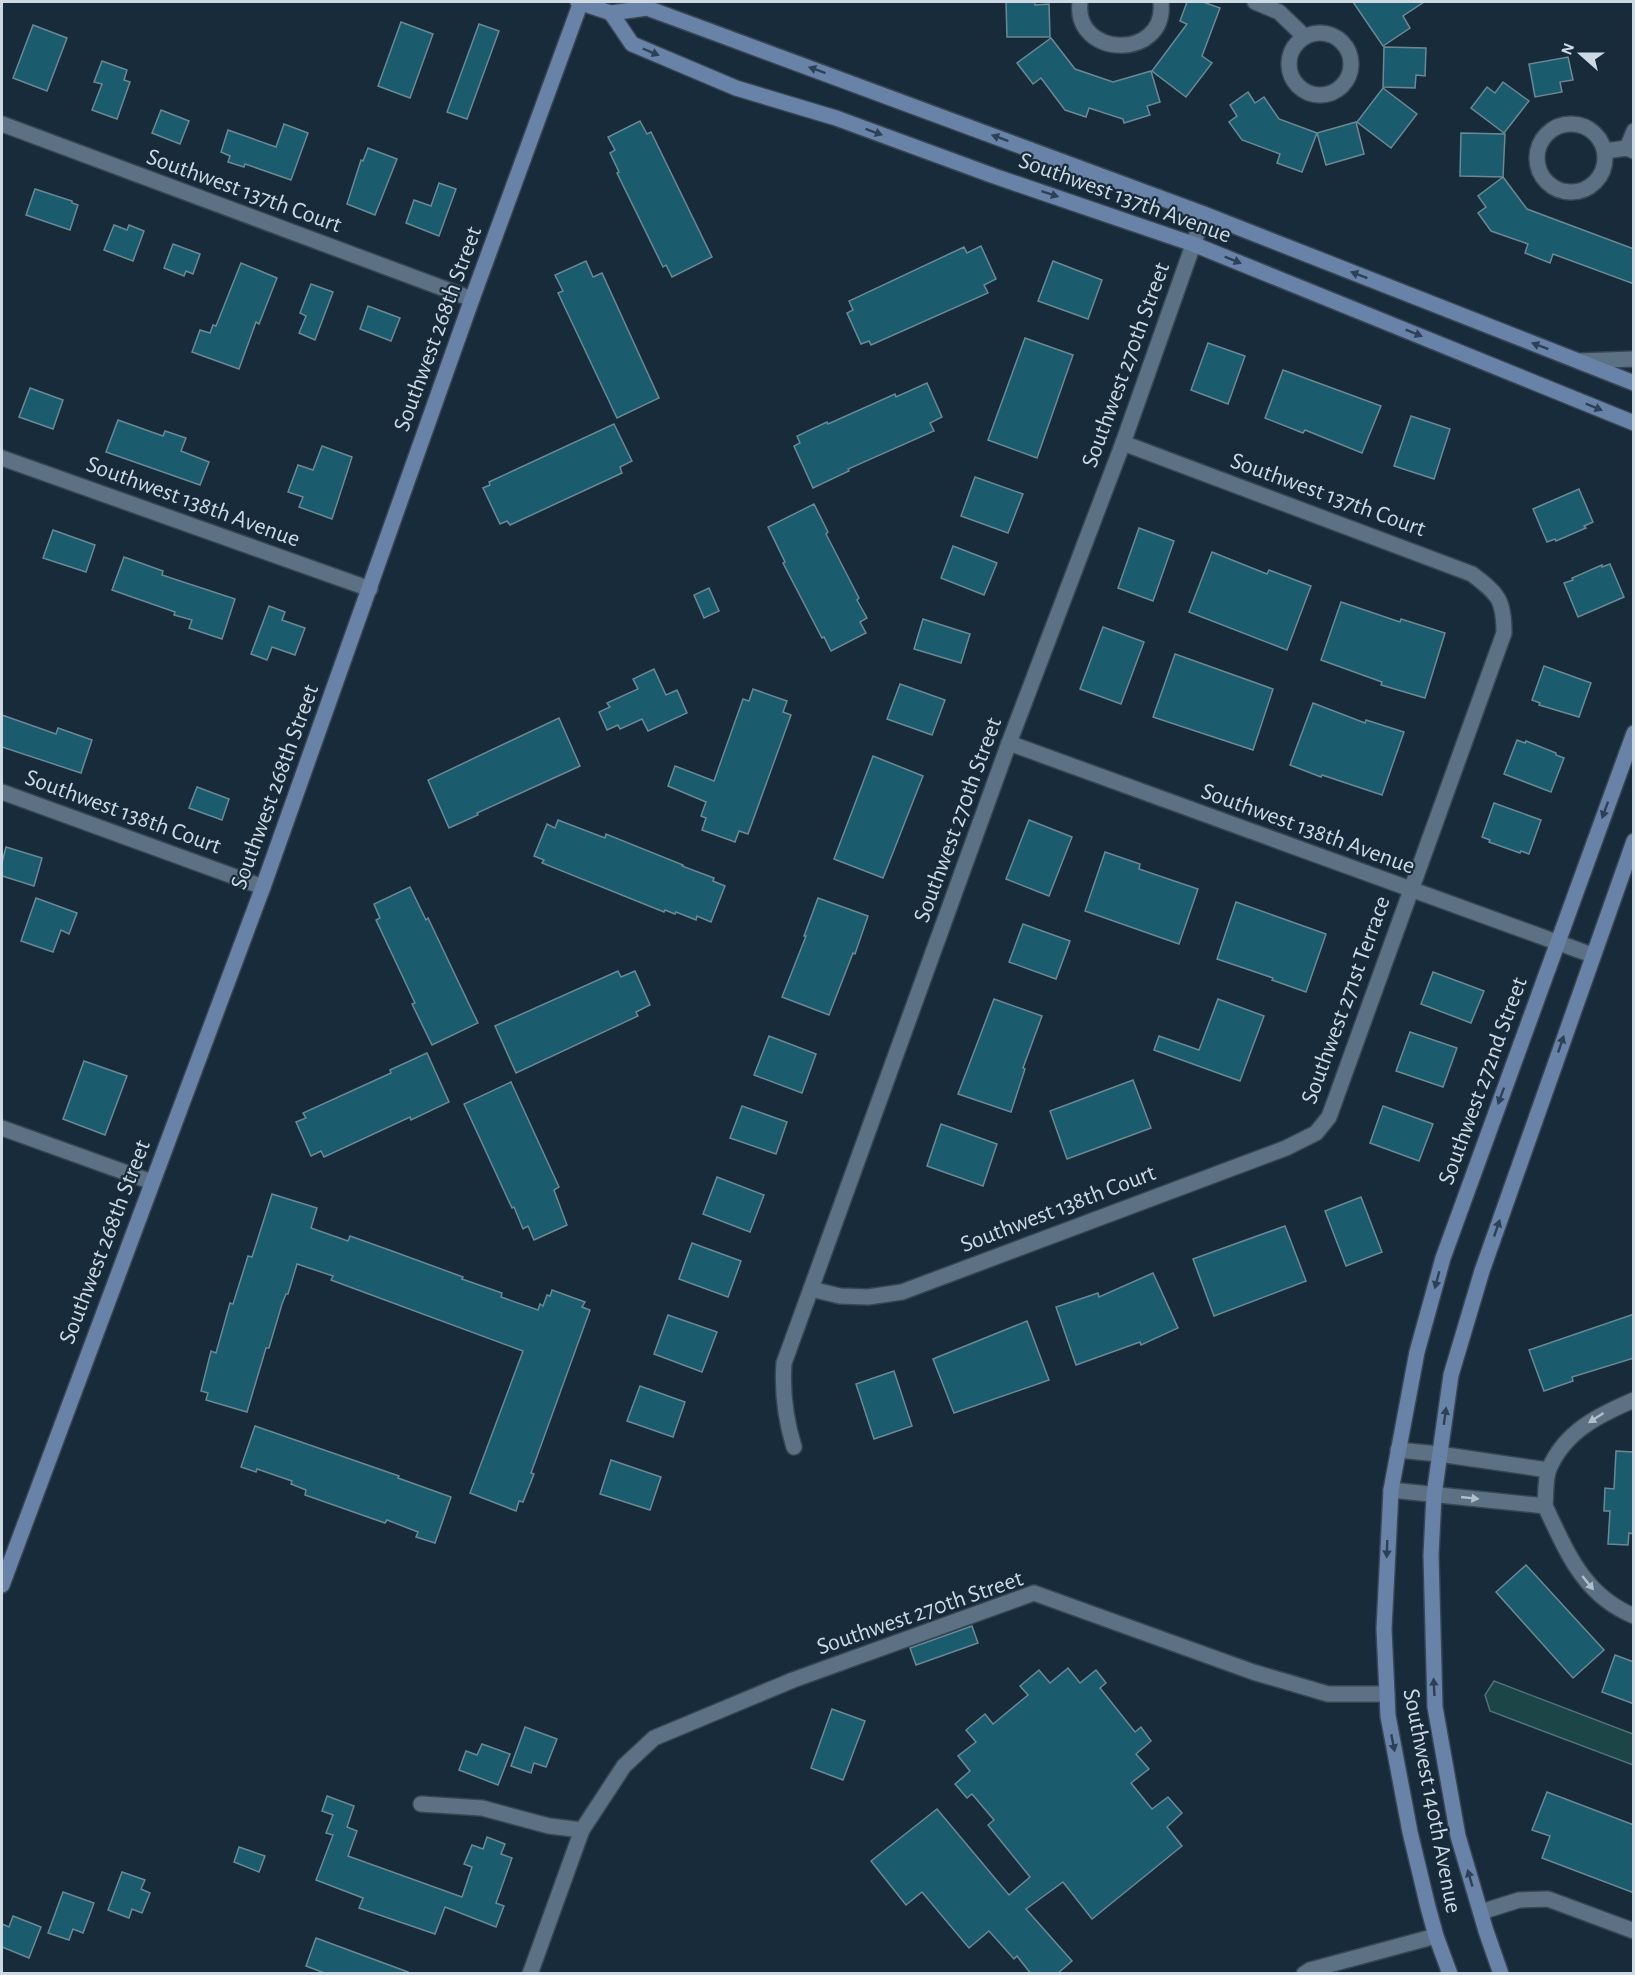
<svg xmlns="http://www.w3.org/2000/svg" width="1635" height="1975" viewBox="0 0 1635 1975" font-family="'Alegreya Sans',sans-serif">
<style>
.water{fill:#1b4546;stroke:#507175;stroke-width:1.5}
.building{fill:#1b5b6e;stroke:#6a8993;stroke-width:1.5}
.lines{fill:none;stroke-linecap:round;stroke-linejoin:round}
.street-casing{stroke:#374653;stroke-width:18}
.secondary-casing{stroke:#374653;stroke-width:18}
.street{stroke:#5c7284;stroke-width:15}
.secondary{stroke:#6982a8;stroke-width:15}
.oneway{fill:#2c4156}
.oneway2{fill:#b1bfcb}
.labels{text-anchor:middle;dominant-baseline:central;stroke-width:4.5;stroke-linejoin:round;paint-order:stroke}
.street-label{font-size:24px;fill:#cdd9e3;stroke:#172b3a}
</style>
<rect width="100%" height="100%" fill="#172b3a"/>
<polygon class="water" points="1494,1681 1633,1734 1633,1765 1490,1711 1485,1695"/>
<g class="building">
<polygon points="1006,2 1035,2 1035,5 1049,4 1050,37 1007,37"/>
<polygon points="1187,2 1203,2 1220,8 1202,56 1212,63 1186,97 1152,71 1187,24 1180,21"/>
<polygon points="1353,2 1424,2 1403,16 1410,28 1383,46"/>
<polygon points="401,22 433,34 410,98 378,86"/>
<polygon points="479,24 499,31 467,119 447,112"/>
<polygon points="33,25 67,38 47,91 13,78"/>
<polygon points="1051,38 1075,69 1113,82 1151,71 1160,102 1147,106 1150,115 1124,123 1123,119 1089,108 1086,117 1065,110 1041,78 1033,84 1017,63"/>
<polygon points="1384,47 1426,48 1425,76 1416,75 1415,88 1383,87"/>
<polygon points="1568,57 1573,80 1560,82 1562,92 1535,97 1529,64"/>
<polygon points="102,61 127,70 124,80 130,82 117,119 92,110 102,84 94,82"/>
<polygon points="1503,82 1529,101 1504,133 1471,108 1487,87 1495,93"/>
<polygon points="1383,88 1417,114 1391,148 1357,122"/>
<polygon points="1248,92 1255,103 1264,97 1279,119 1317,133 1302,172 1277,163 1280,154 1242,140 1229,122 1237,116 1230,105"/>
<polygon points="161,110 189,121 180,144 152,133"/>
<polygon points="640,121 647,134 651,132 712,257 672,277 666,265 663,267 617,173 619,172 610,153 615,150 608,137"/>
<polygon points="1356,122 1364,154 1326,165 1317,133"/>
<polygon points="284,124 308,133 291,180 245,164 244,167 228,162 230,156 221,152 228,130 276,147"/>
<polygon points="1461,133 1505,134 1503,177 1460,176"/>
<polygon points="368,148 397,159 375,215 347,204 361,160 363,161"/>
<polygon points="1503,177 1527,209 1634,249 1634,284 1553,254 1550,263 1525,253 1528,244 1491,231 1478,213 1486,207 1478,196"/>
<polygon points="439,183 456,189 439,236 406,223 414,200 431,206"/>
<polygon points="35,189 72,201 72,203 78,205 70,230 26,215"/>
<polygon points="114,225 127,230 129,225 144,231 133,261 104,250"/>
<polygon points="173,244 200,254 193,274 186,271 184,276 164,268"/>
<polygon points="981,246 996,279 984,285 988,293 871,345 869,341 861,344 847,313 853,310 849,301 964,247 967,253"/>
<polygon points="586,261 593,277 602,273 659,398 617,418 558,293 563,291 555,275"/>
<polygon points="1053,261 1102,280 1088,319 1038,301"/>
<polygon points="241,263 277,278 259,324 256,322 239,369 192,352 200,330 210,333 213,325 216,326"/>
<polygon points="311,284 333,292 315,340 299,333 306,316 300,313"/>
<polygon points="368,306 400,318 391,341 360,329"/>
<polygon points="1025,338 1073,355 1037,458 988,440"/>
<polygon points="1208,343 1245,356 1228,404 1191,390"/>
<polygon points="1283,370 1381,406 1362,453 1305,430 1303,433 1265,418"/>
<polygon points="927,383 942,417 930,423 934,431 848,469 849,471 813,488 794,446 800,443 797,436 827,422 828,424 895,394 896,397"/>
<polygon points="30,388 63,400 53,429 19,417"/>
<polygon points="1411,416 1450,429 1434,479 1394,466"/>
<polygon points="118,420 163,436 165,431 186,438 181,451 209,462 200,485 106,452"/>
<polygon points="614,424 632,461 620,467 622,473 510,525 507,521 500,524 483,488 490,485 489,482"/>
<polygon points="322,446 352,457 332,519 299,507 303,497 288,492 298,465 313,470"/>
<polygon points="975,477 1023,494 1008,533 961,516"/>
<polygon points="1579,489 1593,522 1584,526 1586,528 1556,541 1555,539 1547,542 1533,509"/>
<polygon points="814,504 828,532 826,534 859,598 857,600 867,618 860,622 866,633 831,651 824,637 822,638 783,563 785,562 768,527"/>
<polygon points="1139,528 1174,541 1153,601 1118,588"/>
<polygon points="53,530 95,545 86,572 43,558"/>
<polygon points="953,546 997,563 984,595 941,578"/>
<polygon points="1212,552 1267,574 1269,570 1311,586 1287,650 1189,612"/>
<polygon points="124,557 163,571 162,575 235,599 222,639 189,628 192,620 174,615 175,612 112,590"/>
<polygon points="1610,564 1624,597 1578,617 1564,583 1573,580 1572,578 1602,565 1602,567"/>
<polygon points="709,588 719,611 704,618 694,595"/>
<polygon points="1341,602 1400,622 1401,619 1445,633 1425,698 1381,685 1382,682 1321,660"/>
<polygon points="269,606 285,612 282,620 305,628 295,655 272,647 267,660 251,654"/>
<polygon points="923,619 970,634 961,663 914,649"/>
<polygon points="1103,627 1144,642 1121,704 1080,689"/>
<polygon points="1175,654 1273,689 1253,750 1153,717"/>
<polygon points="1544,666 1591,683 1579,717 1539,705 1540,703 1532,700"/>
<polygon points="654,669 666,695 677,690 687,713 648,731 642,719 620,729 618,725 607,730 599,712 610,707 607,703 638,689 633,679"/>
<polygon points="900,684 945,700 932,735 887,719"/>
<polygon points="753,689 787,701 783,712 791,715 748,834 739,831 735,842 702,830 706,818 701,816 706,802 668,786 675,766 714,781 743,699 749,701"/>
<polygon points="1313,703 1365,723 1366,720 1404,732 1382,795 1322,775 1321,777 1290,765"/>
<polygon points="2,715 56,734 58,728 92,740 81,773 2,747"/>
<polygon points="559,718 580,766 477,813 478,815 449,828 428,780"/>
<polygon points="1517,740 1525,743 1526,741 1556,753 1556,755 1564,758 1551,792 1504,774"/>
<polygon points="873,756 923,776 883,878 834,859"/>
<polygon points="197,787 229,799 222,820 189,808"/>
<polygon points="1494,803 1541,820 1529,854 1521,851 1520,853 1489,842 1490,840 1482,837"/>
<polygon points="558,820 605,838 606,834 683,865 682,866 714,878 713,881 725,886 711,922 697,916 696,920 676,912 675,914 665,910 664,912 542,863 544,860 534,856 547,824 555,828"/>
<polygon points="1029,820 1072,837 1049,896 1006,879"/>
<polygon points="6,847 42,858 34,886 2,876 2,863"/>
<polygon points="1105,852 1140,864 1139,869 1198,889 1179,944 1085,911"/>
<polygon points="410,887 426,920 428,918 478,1023 432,1045 412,1004 415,1003 376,920 380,918 374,904"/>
<polygon points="36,898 77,913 69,934 61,930 53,952 21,941"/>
<polygon points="818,898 868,916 855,954 853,953 829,1015 782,997 806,936 804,936"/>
<polygon points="1236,902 1326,934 1306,992 1272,980 1273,978 1217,959"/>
<polygon points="1023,924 1070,941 1056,979 1009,962"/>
<polygon points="618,971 621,977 635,971 650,1005 636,1012 638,1016 516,1073 495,1026"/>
<polygon points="1433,972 1484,991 1471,1023 1421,1004"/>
<polygon points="994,999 1042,1016 1023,1068 1025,1069 1011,1112 958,1094"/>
<polygon points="1218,999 1264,1016 1240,1081 1154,1050 1159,1036 1199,1050"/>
<polygon points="1410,1032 1457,1048 1443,1087 1396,1071"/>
<polygon points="769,1036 816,1054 802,1093 754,1075"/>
<polygon points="427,1053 449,1102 411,1120 410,1117 324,1157 321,1151 311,1156 296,1122 306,1118 303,1113 391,1073 390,1070"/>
<polygon points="84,1061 127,1076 105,1135 63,1119"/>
<polygon points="1133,1080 1151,1128 1067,1159 1050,1111"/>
<polygon points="511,1082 559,1187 554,1190 567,1225 534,1240 528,1226 523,1229 514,1207 512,1208 464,1104"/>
<polygon points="742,1106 787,1122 776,1154 730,1138"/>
<polygon points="1383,1106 1433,1124 1419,1161 1370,1143"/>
<polygon points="941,1124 997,1144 983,1186 927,1166"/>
<polygon points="717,1177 764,1195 750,1232 703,1214"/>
<polygon points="272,1194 317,1208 311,1228 348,1241 350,1236 392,1251 463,1277 462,1279 502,1293 501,1297 538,1310 540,1304 543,1306 547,1295 550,1296 552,1290 585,1302 582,1307 590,1310 531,1473 534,1474 523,1502 519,1501 516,1511 470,1493 523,1351 331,1280 333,1276 297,1264 288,1294 286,1294 282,1304 269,1348 266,1348 247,1412 206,1400 208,1393 201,1391 211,1351 216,1353 230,1303 233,1304 248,1256 252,1257"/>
<polygon points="1361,1197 1382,1252 1346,1266 1325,1211"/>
<polygon points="1285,1226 1306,1281 1214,1316 1193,1259"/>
<polygon points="692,1243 741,1261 728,1297 679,1279"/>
<polygon points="1153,1273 1178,1328 1141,1345 1140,1342 1076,1365 1056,1307 1098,1293 1099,1297"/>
<polygon points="1634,1314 1634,1358 1572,1377 1573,1381 1544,1391 1529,1350"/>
<polygon points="668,1315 717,1332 702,1372 654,1354"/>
<polygon points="1027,1321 1049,1380 954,1413 933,1359"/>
<polygon points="894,1371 912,1426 874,1439 856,1384"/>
<polygon points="640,1386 685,1402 673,1437 627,1421"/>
<polygon points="255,1426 399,1476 398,1478 451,1497 435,1543 416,1537 418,1532 387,1520 385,1523 305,1495 306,1490 291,1484 292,1481 257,1469 256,1472 241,1467"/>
<polygon points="1616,1451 1633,1452 1634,1534 1629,1533 1628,1545 1608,1544 1610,1511 1604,1511 1605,1488 1614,1489"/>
<polygon points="611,1460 661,1477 650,1510 600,1494"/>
<polygon points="1526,1565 1604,1650 1573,1678 1496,1592"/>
<polygon points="972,1626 978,1643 916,1665 910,1648"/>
<polygon points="1615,1655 1634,1662 1634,1704 1602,1692"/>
<polygon points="1068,1668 1080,1683 1096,1670 1106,1683 1100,1688 1135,1732 1141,1727 1151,1741 1136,1754 1149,1769 1131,1783 1152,1809 1168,1797 1182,1813 1167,1827 1182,1846 1092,1919 1063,1882 1026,1909 1072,1961 1057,1974 1031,1974 1017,1956 1014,1959 989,1931 969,1948 922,1892 906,1905 871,1861 937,1809 1009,1895 1030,1877 988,1825 994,1820 972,1794 967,1798 955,1784 970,1771 958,1756 976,1742 966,1730 985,1714 993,1724 1028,1695 1020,1686 1039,1670 1050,1683"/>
<polygon points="832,1709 865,1721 843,1780 811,1768"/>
<polygon points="525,1727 557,1739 546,1767 534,1763 531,1773 511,1766"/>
<polygon points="482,1744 510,1754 498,1785 459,1770 466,1751 477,1755"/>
<polygon points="1547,1792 1634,1825 1634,1893 1542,1858 1550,1836 1532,1830"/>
<polygon points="327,1796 354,1806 347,1827 357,1831 348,1856 462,1897 472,1867 464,1864 472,1845 483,1849 487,1837 505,1844 501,1854 512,1858 496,1903 504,1906 496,1927 445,1907 435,1934 359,1908 363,1898 316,1880 333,1835 326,1833 333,1815 322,1811"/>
<polygon points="239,1847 265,1856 259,1872 234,1862"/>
<polygon points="122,1872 145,1880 141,1889 150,1893 142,1913 132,1909 129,1918 108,1910"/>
<polygon points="63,1892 94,1903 83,1933 73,1929 69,1940 48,1933"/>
<polygon points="13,1916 41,1927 29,1958 2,1947 2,1924 9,1927"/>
<polygon points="316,1938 408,1972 407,1974 327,1974 306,1966"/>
</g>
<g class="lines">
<defs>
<g id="street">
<path d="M 1080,2 C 1073,58 1167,61 1161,2"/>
<polyline points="1255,2 1279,12 1305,37"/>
<circle cx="1320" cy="64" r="31"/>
<circle cx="1571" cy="158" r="34"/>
<polyline points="2,124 472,299"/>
<polyline points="1627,148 1634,131"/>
<polyline points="1605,151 1627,148 1634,151"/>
<polyline points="1579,361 1634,359"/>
<polyline points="2,458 370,589"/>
<polyline points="1009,743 1592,955"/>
<polyline points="2,792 263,887"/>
<polyline points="2,1128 152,1182"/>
<path d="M 811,1289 L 840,1296 L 868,1297 L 902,1292 L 1286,1148 L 1316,1133 L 1329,1117 L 1504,633 C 1504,599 1498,594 1472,574 L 1123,443"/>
<path d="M 794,1447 C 786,1421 782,1390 784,1363 L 1009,743 L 1123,443 L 1204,214"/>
<polyline points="1398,1450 1439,1454 1548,1470"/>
<polyline points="1391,1490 1545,1506"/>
<path d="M 1545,1506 C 1546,1495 1545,1479 1549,1469 C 1565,1431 1599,1415 1634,1400"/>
<path d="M 1545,1506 C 1567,1552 1583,1595 1634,1616"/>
<polyline points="421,1804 482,1808 549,1826 582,1830"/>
<polyline points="1481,1912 1519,1900 1548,1899 1634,1931"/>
<polyline points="530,1974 582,1830 624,1766 654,1738 793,1680 1034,1593 1253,1672 1328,1694 1387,1694"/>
<polyline points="1304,1974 1310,1970 1436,1936"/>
</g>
<g id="secondary">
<polyline points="578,2 611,13 647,8 715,33 1204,214 1634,383"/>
<polyline points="611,13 632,44 736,88 836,118 994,176 1193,244 1634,423"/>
<polyline points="2,1585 263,887 472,299 581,2"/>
<polyline points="1450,1974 1436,1936 1428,1907 1410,1832 1388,1716 1384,1629 1391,1490 1417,1352 1443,1258 1634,733"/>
<polyline points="1501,1974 1486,1931 1458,1836 1435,1707 1431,1555 1434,1495 1451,1375 1482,1271 1634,841"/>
</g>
</defs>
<use href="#street" class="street-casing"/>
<use href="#secondary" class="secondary-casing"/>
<use href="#street" class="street"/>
<use href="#secondary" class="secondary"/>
</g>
<defs><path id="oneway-solid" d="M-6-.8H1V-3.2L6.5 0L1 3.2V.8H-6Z" transform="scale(1.5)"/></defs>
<g class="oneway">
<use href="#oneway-solid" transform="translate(651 52) rotate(23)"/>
<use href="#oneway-solid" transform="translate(817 70) rotate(-160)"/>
<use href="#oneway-solid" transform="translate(874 132) rotate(20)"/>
<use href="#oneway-solid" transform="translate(1000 138) rotate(-160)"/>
<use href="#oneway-solid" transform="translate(1050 194) rotate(18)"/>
<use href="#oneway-solid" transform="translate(1233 260) rotate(22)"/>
<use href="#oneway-solid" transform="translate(1359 275) rotate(-159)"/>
<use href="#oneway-solid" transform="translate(1414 333) rotate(22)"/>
<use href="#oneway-solid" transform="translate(1540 346) rotate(-159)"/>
<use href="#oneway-solid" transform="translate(1594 407) rotate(22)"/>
<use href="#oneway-solid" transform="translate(1605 810) rotate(110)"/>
<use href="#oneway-solid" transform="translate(1561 1044) rotate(-71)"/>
<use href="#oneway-solid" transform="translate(1501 1096) rotate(110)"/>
<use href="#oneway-solid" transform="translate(1497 1228) rotate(-71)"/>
<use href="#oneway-solid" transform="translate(1437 1280) rotate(105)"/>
<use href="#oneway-solid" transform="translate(1445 1416) rotate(-82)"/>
<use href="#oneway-solid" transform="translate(1387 1549) rotate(92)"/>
<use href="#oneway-solid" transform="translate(1434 1687) rotate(-93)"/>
<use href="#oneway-solid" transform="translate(1393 1743) rotate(79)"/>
<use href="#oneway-solid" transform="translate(1470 1878) rotate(-106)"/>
</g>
<g class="oneway2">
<use href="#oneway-solid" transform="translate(1596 1418) rotate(147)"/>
<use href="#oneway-solid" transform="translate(1470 1498) rotate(6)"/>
<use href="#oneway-solid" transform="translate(1588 1583) rotate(51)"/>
</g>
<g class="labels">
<g class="street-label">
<text transform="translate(244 191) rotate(20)">Southwest 137th Court</text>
<text transform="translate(1125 198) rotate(20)">Southwest 137th Avenue</text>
<text transform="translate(438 329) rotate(-70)">Southwest 268th Street</text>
<text transform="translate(1126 365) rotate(-70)">Southwest 270th Street</text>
<text transform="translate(1328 495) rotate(20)">Southwest 137th Court</text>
<text transform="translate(193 502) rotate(20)">Southwest 138th Avenue</text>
<text transform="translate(275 787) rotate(-70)">Southwest 268th Street</text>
<text transform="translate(123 812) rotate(20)">Southwest 138th Court</text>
<text transform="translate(958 820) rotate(-70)">Southwest 270th Street</text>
<text transform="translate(1308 829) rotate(20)">Southwest 138th Avenue</text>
<text transform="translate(1346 1000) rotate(-70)">Southwest 271st Terrace</text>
<text transform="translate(1483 1081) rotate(-70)">Southwest 272nd Street</text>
<text transform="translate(1058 1209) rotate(-21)">Southwest 138th Court</text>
<text transform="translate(105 1242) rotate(-69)">Southwest 268th Street</text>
<text transform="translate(920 1613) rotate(-19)">Southwest 270th Street</text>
<text transform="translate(1432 1801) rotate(79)">Southwest 140th Avenue</text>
</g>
</g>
<rect width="1635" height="1975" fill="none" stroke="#cdd9e3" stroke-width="6"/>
<g transform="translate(1581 54) rotate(291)" stroke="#172b3a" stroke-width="4.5" paint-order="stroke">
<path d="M0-4.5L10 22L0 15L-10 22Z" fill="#cdd9e3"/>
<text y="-9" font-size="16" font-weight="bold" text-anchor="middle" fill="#cdd9e3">N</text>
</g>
</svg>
